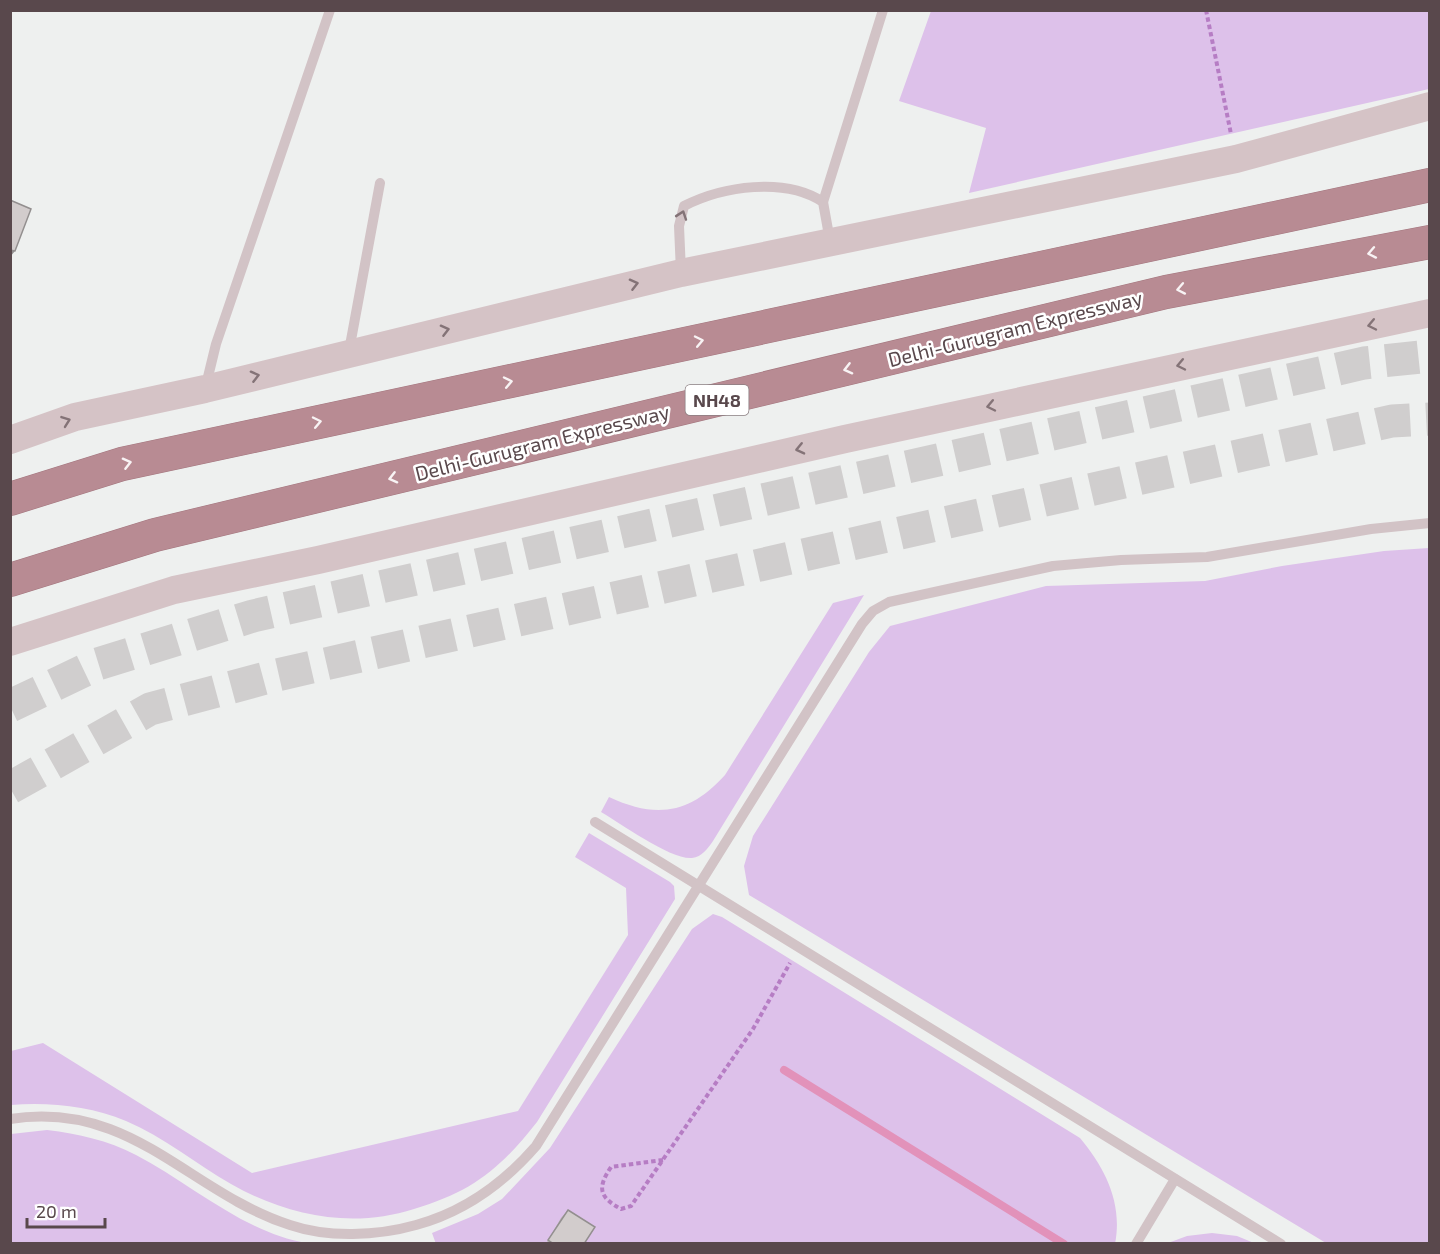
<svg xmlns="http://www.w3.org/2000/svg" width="1440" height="1254" viewBox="0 0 1440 1254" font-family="'Exo 2',sans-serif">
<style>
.green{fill:#ddc1ea}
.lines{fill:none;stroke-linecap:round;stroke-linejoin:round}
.stream{stroke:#e292ba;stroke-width:8}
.highway-tunnel{stroke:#d0cece;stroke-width:33;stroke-dasharray:33 16;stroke-linecap:butt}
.highway-casing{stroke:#a3767e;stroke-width:34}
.path{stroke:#b67dc4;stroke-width:4;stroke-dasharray:4.5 3;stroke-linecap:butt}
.lane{stroke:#d2c3c6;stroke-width:10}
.secondary{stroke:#d5c3c6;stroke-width:28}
.highway{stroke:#b88b93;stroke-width:33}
.wall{fill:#b5afaf}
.shaded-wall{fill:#938f8f}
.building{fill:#d2cccc;stroke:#938f8f;stroke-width:1.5}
.oneway{stroke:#837377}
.oneway2{stroke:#f8f3f4}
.oneway3{stroke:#847377}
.labels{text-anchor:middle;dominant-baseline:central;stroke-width:5;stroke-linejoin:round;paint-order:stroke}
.shield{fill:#fff;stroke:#8b7f82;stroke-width:1.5}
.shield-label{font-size:18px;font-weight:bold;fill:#59484c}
.street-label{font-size:20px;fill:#59484c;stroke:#fff}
</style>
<rect width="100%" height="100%" fill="#eef0ef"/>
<g class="green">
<polygon points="931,11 1429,11 1429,89 969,193 986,128 899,101"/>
<polygon points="1429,548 1429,1243 1326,1243 749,895 744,866 753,836 869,652 890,626 1046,586 1205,581 1282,566 1384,551"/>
<path d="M 864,595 L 713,841 C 708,848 702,857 692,858 C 671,860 620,823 601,812 L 609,797 C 656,819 690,814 725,775 L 833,603 Z"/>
<path d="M 589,833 L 670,882 L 674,886 L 675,899 L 537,1122 C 500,1169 472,1192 414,1209 C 352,1229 287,1216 231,1184 C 196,1164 164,1137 126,1121 C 90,1106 49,1102 11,1105 L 11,1051 L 43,1043 L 252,1173 L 518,1111 L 628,935 L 626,888 L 575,857 Z"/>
<path d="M 713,914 L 722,917 L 1080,1138 C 1105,1168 1123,1203 1115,1244 L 436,1244 L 432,1233 L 478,1214 L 502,1199 L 550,1148 L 692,929 Z"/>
<path d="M 47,1130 C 79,1134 107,1140 136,1155 C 190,1183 246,1234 307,1243 L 11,1243 L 11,1134 Z"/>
<polygon points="1212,1233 1237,1236 1254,1243 1168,1243 1187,1236"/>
</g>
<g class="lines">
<polyline class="stream" points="784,1070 1064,1244"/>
<g class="highway-tunnel">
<polyline points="10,706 98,664 253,616 1364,363 1430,356"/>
<polyline points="10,788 150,709 277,675 1392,421 1430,419"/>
</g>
<defs>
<g id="highway">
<polyline points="10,499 122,464 1430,185"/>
<polyline points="10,580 155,535 1166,292 1430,242"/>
</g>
</defs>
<use href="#highway" class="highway-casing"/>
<g class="path">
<polyline points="1206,10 1231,134"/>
<path d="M 663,1160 L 611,1167 C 597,1188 599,1197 621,1209 L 631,1206 L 753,1029 L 790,963"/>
</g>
<g class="lane">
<polyline points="823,202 883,10"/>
<path d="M 681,272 L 679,226 L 684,206 C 723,186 785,177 823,202 L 830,241"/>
<polyline points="349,351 380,183"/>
<polyline points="206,385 216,344 330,10"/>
<polyline points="595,822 1281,1244"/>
<path d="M 10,1119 C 132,1100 188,1192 290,1225 C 328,1238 377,1236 416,1225 C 464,1212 503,1184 536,1146 L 862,624 L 873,611 L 889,602 L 1053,566 L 1121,560 L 1207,557 L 1371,529 L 1430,523"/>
<polyline points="1136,1244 1175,1179"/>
</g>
<g class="secondary">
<polyline points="10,440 75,417 205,389 681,273 1236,159 1430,106"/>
<polyline points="10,642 174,590 318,560 845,439 1430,313"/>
</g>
<use href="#highway" class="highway"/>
</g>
<polygon class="wall" points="568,1210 584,1244 546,1244 561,1218"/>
<polygon class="shaded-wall" points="10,250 15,251 10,257"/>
<g class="building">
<polygon points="10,200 31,209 15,251 10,250"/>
<polygon points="568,1210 595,1227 584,1244 554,1244 548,1240"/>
</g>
<defs><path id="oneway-chevron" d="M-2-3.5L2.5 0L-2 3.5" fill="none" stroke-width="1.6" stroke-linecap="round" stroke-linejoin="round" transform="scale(1.5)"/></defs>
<use class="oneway" href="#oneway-chevron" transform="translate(682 215) rotate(-71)"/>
<g class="oneway2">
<use href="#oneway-chevron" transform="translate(1372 253) rotate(169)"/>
<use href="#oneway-chevron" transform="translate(1181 289) rotate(169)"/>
<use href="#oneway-chevron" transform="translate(699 341) rotate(-12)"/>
<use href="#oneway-chevron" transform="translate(848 369) rotate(166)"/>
<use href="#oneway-chevron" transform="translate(508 382) rotate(-12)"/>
<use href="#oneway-chevron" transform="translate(317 422) rotate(-12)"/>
<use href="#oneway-chevron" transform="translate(127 463) rotate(-14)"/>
<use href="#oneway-chevron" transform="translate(393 478) rotate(166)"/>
</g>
<g class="oneway3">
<use href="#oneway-chevron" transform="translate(634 284) rotate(-14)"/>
<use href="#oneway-chevron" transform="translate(1372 325) rotate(168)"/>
<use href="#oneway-chevron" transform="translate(445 330) rotate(-14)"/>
<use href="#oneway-chevron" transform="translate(1181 365) rotate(168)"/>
<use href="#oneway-chevron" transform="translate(255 376) rotate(-14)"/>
<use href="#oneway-chevron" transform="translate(991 406) rotate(168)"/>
<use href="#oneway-chevron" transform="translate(66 421) rotate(-20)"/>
<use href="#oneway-chevron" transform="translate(800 449) rotate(167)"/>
</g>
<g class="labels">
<rect class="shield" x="685.5" y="385" width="63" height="30" rx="4.5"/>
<g class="shield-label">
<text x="717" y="400">NH48</text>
</g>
<g class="street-label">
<text transform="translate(1015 328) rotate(-14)">Delhi-Gurugram Expressway</text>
<text transform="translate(542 442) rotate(-14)">Delhi-Gurugram Expressway</text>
</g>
</g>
<rect width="1440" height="1254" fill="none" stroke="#59484c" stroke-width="24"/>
<path d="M27 1218v9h78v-9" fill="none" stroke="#59484c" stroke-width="3"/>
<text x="36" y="1218" font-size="18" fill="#59484c" stroke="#ffffff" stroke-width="4.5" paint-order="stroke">20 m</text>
</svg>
